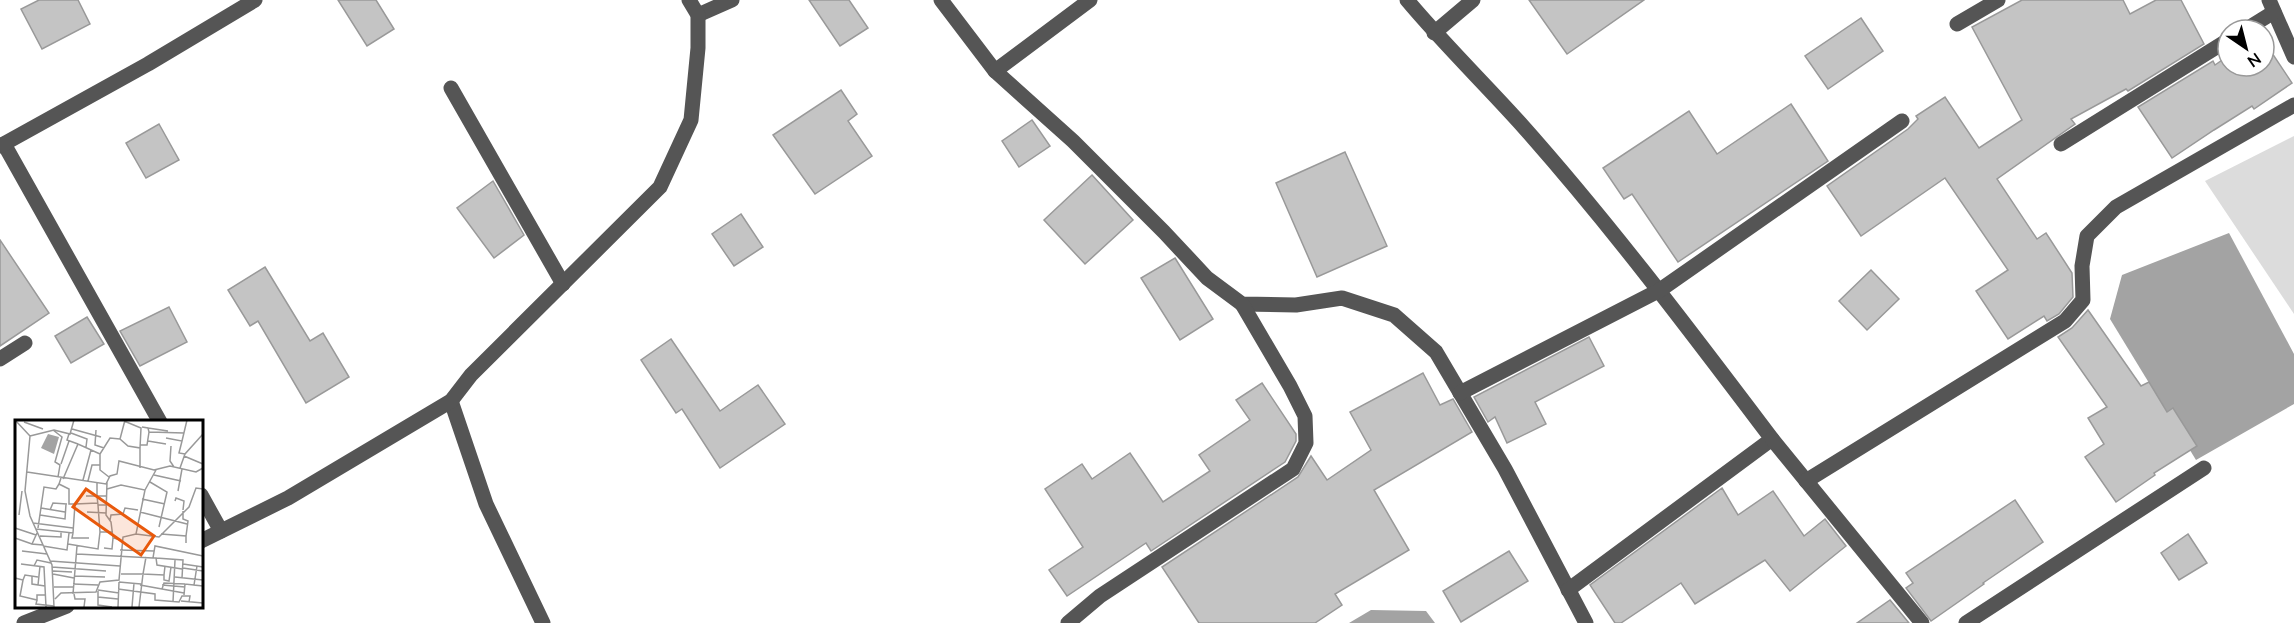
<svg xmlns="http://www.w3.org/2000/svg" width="2294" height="623" viewBox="0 0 2294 623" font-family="Mulish,sans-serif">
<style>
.green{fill:#dcdcdc}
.water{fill:#a3a3a3}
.building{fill:#c4c4c4;stroke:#999;stroke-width:1.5}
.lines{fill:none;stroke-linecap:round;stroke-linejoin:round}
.minor{stroke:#555;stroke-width:15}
.inset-road{fill:none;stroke:#999;stroke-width:1.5}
.view{fill:#e8590c;fill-opacity:0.15;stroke:#e8590c;stroke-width:3}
.inset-edge{fill:none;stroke:#000;stroke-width:3}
</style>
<rect width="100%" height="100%" fill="#fff"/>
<polygon class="green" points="2294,136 2294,314 2205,181"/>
<g class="water">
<polygon points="2229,233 2294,354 2294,404 2196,460 2110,319 2122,275"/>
<polygon points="1371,610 1426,611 1435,623 1349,623"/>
</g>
<g class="building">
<polygon points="39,0 78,0 90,24 42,49 21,9"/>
<polygon points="338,0 376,0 394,29 367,46"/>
<polygon points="809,0 849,0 868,28 840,46"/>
<polygon points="1529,0 1644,0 1567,54"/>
<polygon points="2022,0 2123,0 2130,14 2156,0 2181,0 2204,44 2128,91 2126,89 2071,119 2075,124 1997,179 2037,239 2046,233 2072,273 2073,297 2059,314 2047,321 2044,316 2008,339 1976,291 2008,270 1945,178 1861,236 1827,186 1908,129 1918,119 1916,116 1945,97 1979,148 2022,120 1972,27"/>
<polygon points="1861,18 1883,51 1828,89 1805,56"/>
<polygon points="2264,41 2292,83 2254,109 2252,106 2214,130 2172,158 2138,107 2213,61 2215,65 2228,56 2228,66 2264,66"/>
<polygon points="841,90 857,114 848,121 872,156 815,194 773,135"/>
<polygon points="1791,104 1828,161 1678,262 1632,194 1624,199 1603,168 1689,111 1717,154"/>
<polygon points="1032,120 1050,146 1019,167 1002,141"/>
<polygon points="159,124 179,160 146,178 126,143"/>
<polygon points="1345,152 1387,246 1317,277 1276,183"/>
<polygon points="1092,175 1133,220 1085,264 1044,220"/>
<polygon points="493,181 524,235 494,258 457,208"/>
<polygon points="741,214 763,247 734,266 712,234"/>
<polygon points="0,240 49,313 0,346"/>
<polygon points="1175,258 1213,319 1180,340 1141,278"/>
<polygon points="265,267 310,341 323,333 349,377 306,403 258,321 250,326 228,290"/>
<polygon points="1871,270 1899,299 1867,330 1839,301"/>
<polygon points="169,307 187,342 140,366 120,331"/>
<polygon points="2088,310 2141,386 2149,382 2167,412 2173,408 2197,446 2154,473 2155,475 2116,502 2085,457 2104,444 2088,418 2107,407 2058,337 2072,328"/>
<polygon points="87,317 104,344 71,363 55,336"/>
<polygon points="1589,337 1604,366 1535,402 1546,424 1507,443 1495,417 1488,422 1474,397"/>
<polygon points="671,339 720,411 758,385 785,424 720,468 682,409 676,413 641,360"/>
<polygon points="1423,373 1440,405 1453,399 1472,432 1374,490 1409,550 1335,594 1342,605 1315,623 1199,623 1162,567 1298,477 1311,456 1327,480 1371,450 1350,412"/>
<polygon points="1262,383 1296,434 1296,441 1285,462 1151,551 1146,543 1067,596 1049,570 1083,547 1045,489 1082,464 1092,479 1130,453 1163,502 1210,471 1199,455 1250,420 1236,400"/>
<polygon points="1722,488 1738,515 1773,491 1804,536 1825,519 1846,546 1790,591 1765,560 1695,604 1681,583 1621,623 1615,623 1590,585"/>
<polygon points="2015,500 2043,542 1983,583 1984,584 1931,621 1906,588 1913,583 1906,573"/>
<polygon points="2188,534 2207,563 2179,580 2161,553"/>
<polygon points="1509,551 1528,581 1461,622 1443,591"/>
<polygon points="1890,600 1909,623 1857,623"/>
</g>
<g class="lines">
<g class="minor">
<polyline points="941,0 995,71 1073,141 1164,232 1207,278 1242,304 1296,305 1342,298 1394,315 1436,352 1505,469 1586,623"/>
<path d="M 1407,0 C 1443,43 1483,82 1520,123 C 1610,224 1691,332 1772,439 L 1568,590"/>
<polyline points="2269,0 2294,57"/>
<polyline points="698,15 732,0"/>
<polyline points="1957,24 1998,0"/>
<polyline points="2245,30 2274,12"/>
<polyline points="1434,33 1473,0"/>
<polyline points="995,71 1090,0"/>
<polyline points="451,88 563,284"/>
<polyline points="4,144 160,422"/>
<polyline points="2061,144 2228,40"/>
<polyline points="0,146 148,64 255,0"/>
<polyline points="0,359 25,343"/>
<polyline points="1460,393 1660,290 1902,121"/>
<polyline points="451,401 486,504 543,623"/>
<polyline points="1772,439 1922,623"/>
<polyline points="1806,481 2065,321 2083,300 2082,266 2087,236 2116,207 2294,105"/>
<polyline points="201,495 221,531"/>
<polyline points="201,541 288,498 451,401 471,375 660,187 691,120 698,48 698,15 689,0"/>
<polyline points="24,623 67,606"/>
<polyline points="1068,623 1100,596 1293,469 1306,443 1305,416 1290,386 1242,304"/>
<polyline points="1966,623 2204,468"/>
</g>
</g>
<g transform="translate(15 420)">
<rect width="188" height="188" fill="#fff"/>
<path d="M 33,14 L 44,17 L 39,34 L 26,28 Z" fill="#a3a3a3"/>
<path class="inset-road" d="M 0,0 L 15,16 L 10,71 L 15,96 L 37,145 L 39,187M 110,0 L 105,19 L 113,26 L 125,28 L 125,48M 109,1 L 126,8 L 125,28M 9,2 L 28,9M 133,8 L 153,11M 57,9 L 86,17M 38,10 L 47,17 L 40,42 L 45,45 L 43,57M 81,10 L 80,25 L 89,28M 134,12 L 169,13M 56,13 L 72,19 L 71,27M 54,14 L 52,20 L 63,24M 15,16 L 39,10 L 55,14 L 59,0M 151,18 L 167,21 L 164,33 L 170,34M 133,21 L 151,24M 167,21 L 172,0M 125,25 L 132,25 L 134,12 L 133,8 L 127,7M 156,26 L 155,41 L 159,47M 85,33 L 85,50 L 94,57M 169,36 L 188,44M 46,44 L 54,21M 165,48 L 170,34 L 188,14M 12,52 L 91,64 L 95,56 L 102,54 L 104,41 L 139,50 L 155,46 L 181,52 L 188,48M 139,55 L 166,61M 48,59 L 63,24 L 85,34 L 95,18 L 105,19M 68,60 L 76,30M 73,61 L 77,45 L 85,45M 92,62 L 91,95 L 96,102 L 98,118 L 106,120M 135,62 L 152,72 L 144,107M 92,69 L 106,65 L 130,70 L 121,114M 130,70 L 141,50M 163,71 L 167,49M 71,76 L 82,76 L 82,63M 127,79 L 150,84M 160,81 L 161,78 L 169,81 L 168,90M 60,84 L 83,83M 83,85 L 82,76 L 92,76M 92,85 L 83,85 L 85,112 L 98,112M 26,88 L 50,92M 35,90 L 38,83 L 52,84M 168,91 L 168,99 L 173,101 L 171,116M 72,92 L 91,93M 125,92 L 172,104M 4,95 L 7,71M 25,95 L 50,99 L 51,84M 95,100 L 96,95 L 108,94 L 110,88 L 123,90M 18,103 L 58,108M 0,108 L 21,115M 23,108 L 29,67 L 41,69 L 44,64M 21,109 L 58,113 L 60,84 L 54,84 L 54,69 L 44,64 L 46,58M 22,113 L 17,124 L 28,125M 58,113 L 57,118 L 74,118M 146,114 L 171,116 L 171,123M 25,116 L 46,117 L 46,112M 0,118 L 17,124M 53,124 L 83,129 L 85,112M 28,126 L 52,130 L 54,113M 89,128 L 97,129 L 98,118M 105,130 L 139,131M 7,131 L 32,134M 62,134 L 138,138M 131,137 L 128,154 L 149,155 L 150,146M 141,138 L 168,140 L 167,158M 35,141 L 105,146M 6,144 L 29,147 L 31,187M 168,144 L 188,147M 19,146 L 22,140 L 36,143M 182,146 L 179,165 L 188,166M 37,147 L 91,151M 168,148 L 188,151M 167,149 L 142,145 L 141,138 L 138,138 L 140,126 L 188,136M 38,151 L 57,152M 38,154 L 59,158M 106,154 L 128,154 L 124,187M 149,155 L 149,160 L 154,161 L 156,147M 17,156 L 17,164 L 30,166M 59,156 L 90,157M 160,157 L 188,160M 0,158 L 8,160 L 5,176 L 22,180 L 22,175 L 30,175M 8,160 L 10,155 L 23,157M 104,162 L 126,164M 58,164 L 83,165M 23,165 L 25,146M 125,165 L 169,173M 147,165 L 170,167M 39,167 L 58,167M 103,169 L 140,174 L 140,180 L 164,182 L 167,176 L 175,176 L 174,182M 147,169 L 149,163 L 170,164M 83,170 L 104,173M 83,171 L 83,177 L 103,179M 58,174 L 62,126M 59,174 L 60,179 L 70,179 L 69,187M 169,175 L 170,164 L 179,165M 83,177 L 83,185 L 97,187M 40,179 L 46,173 L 81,172 L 85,162 L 104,160 L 108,117 L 121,114 L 144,117 L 174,87 L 181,68 L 188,69M 22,180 L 21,184 L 39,186M 166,181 L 188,183M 158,182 L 160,140M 103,187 L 104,162M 117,187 L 119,163"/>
<path class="view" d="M 71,69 L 139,116 L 126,135 L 58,87 Z"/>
<rect width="188" height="188" class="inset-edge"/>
</g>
<g transform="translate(2246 48) rotate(145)"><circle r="28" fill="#ffffff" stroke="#999999" stroke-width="1.5"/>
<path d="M0-4.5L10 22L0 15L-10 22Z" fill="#000000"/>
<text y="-9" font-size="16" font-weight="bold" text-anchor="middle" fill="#000000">N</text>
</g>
</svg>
